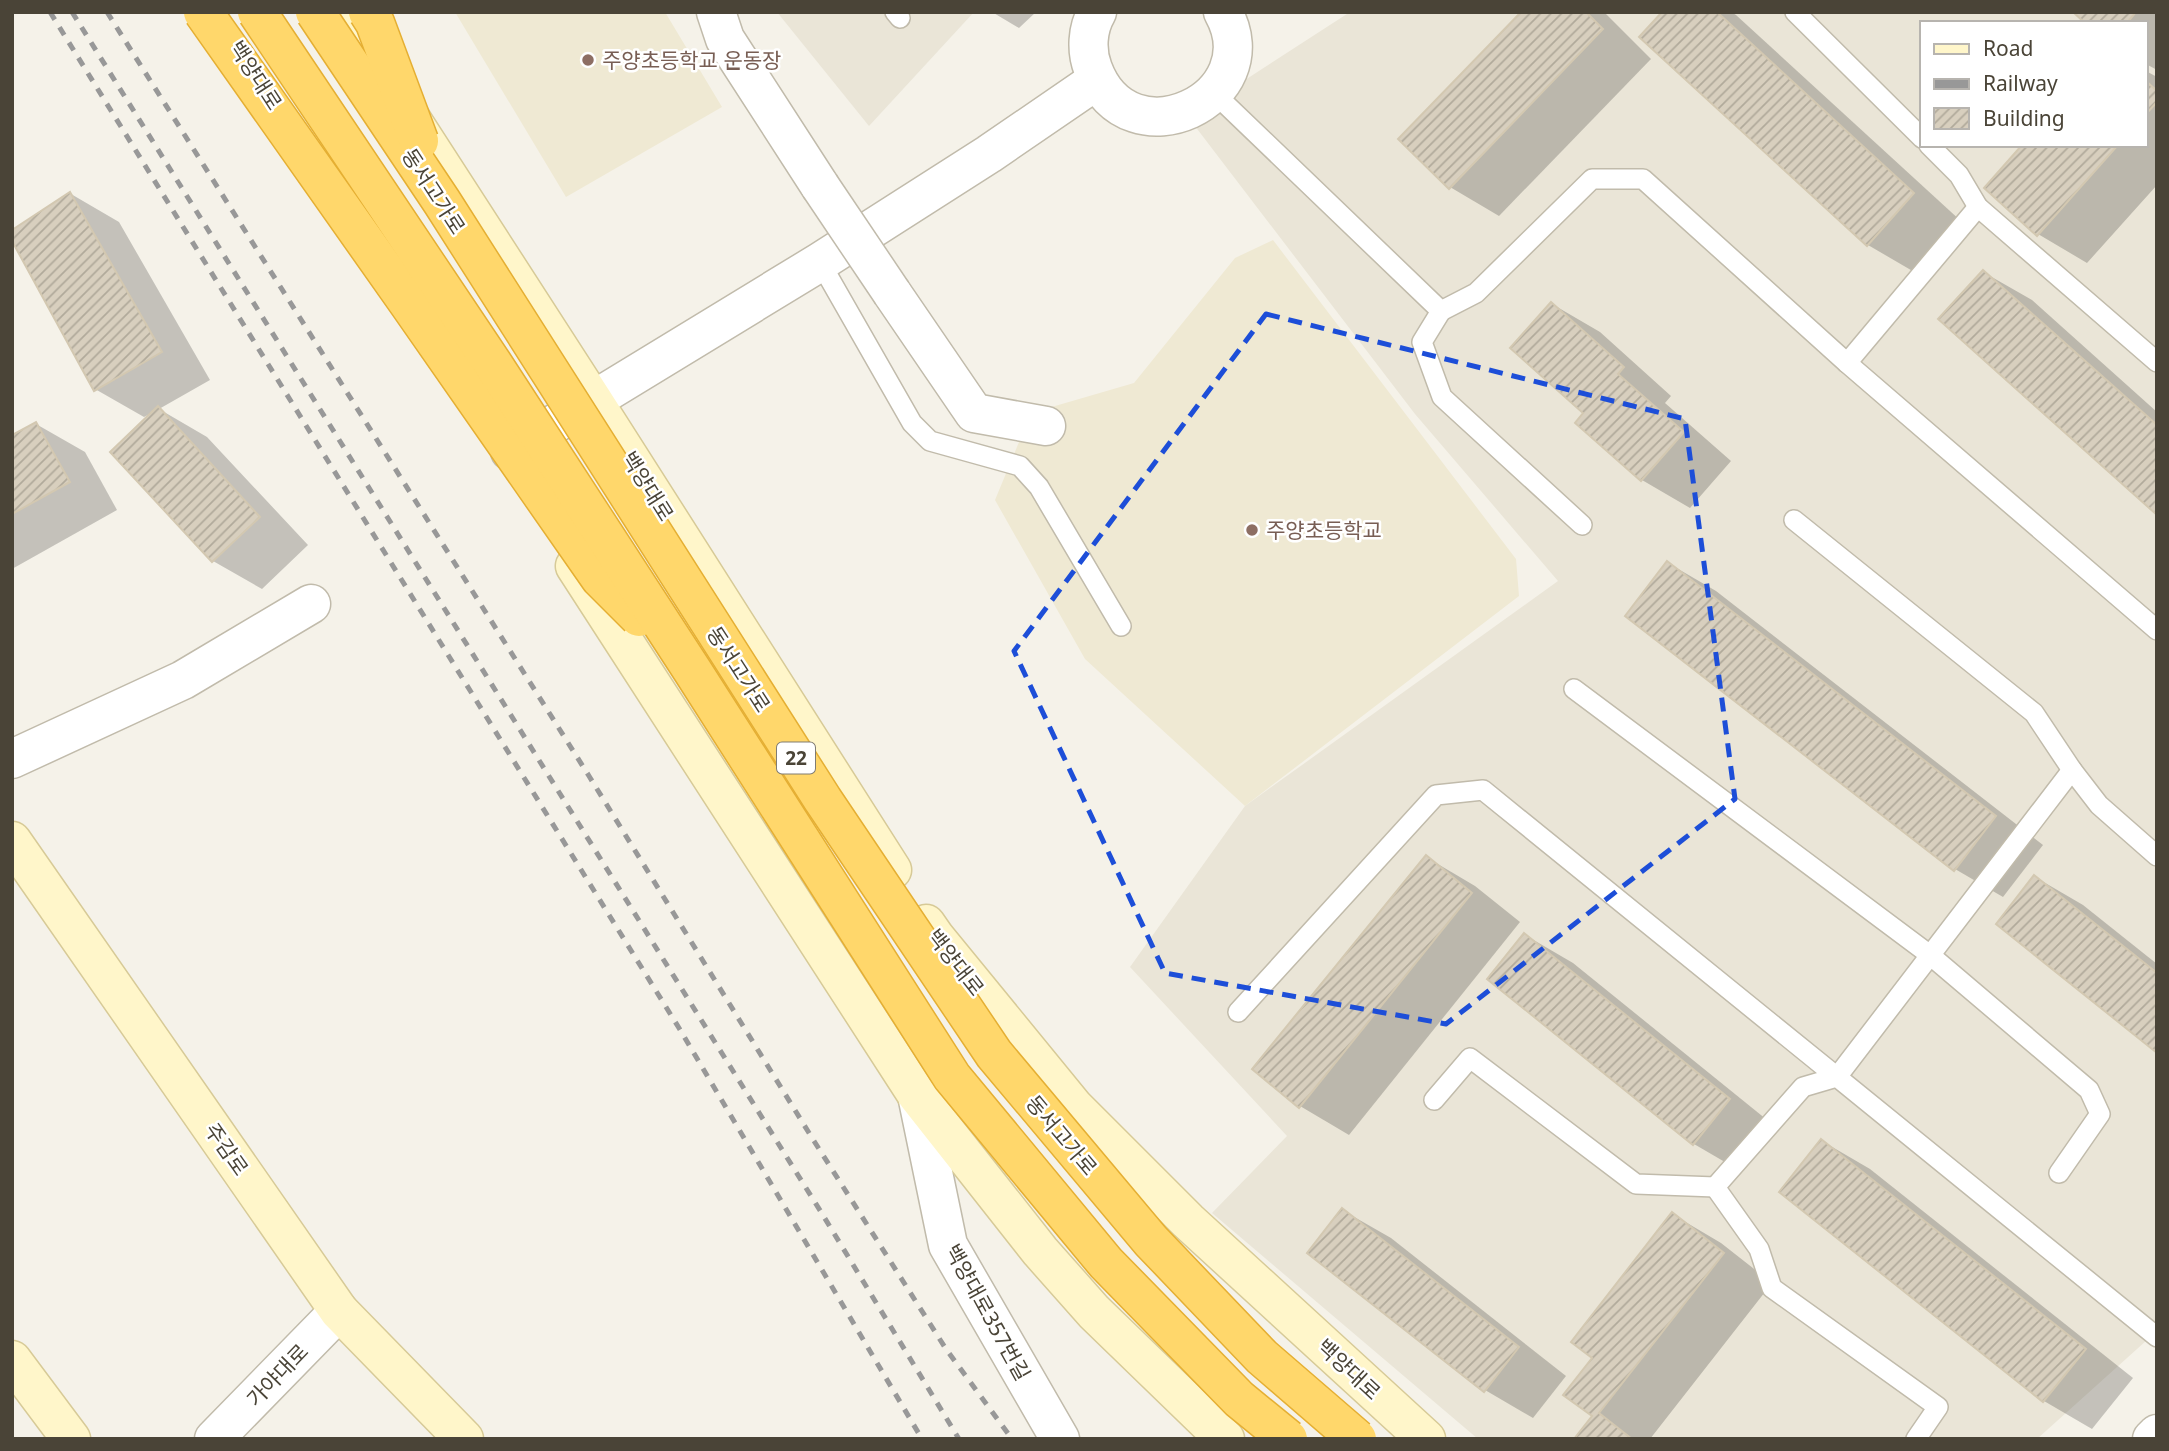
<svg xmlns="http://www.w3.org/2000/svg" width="2169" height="1451" viewBox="0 0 2169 1451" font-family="'Noto Sans','Noto Sans KR',sans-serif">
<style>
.residential{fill:#eae5d7;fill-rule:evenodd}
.education{fill:#efe9d3}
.shadow{fill:#0003}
.building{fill:url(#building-hatch);stroke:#d3c8b1;stroke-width:2}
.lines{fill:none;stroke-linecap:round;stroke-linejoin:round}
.lane-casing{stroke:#c1bbab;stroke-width:22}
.street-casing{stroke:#c1bbab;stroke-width:41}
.secondary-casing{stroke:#d7ca97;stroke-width:41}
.lane{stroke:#fff;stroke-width:19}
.street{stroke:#fff;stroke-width:38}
.secondary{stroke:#fff6ca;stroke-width:38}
.rail{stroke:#989898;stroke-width:5;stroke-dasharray:9 9;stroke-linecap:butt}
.street-bridge-casing{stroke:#c1bbab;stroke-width:41;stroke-linecap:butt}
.highway-bridge-casing{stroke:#e5af33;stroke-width:41;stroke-linecap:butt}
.street-bridge{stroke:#fff;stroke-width:38}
.highway-bridge{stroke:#ffd76b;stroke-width:38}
.marked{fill:none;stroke:#1d4ed8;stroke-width:5;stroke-dasharray:14 9;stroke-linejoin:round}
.education-dot{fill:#8d6e63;stroke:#fff;stroke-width:2.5}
.labels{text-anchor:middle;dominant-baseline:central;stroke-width:5;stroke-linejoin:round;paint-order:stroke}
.shield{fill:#fff;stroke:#807c73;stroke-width:2}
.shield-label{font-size:19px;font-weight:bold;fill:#4a4437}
.education-label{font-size:21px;fill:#785e54;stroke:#fff;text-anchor:start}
.street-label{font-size:21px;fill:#4a4437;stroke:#fff}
</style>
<defs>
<pattern id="building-hatch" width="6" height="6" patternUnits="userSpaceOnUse" patternTransform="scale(1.75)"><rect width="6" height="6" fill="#d8cfbe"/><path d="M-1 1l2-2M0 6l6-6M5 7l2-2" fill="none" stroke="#b1aa9b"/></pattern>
</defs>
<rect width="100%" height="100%" fill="#f5f2e9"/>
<g class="residential">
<polygon points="777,12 974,12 869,126"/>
<path d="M 1350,12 L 2157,12 L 2157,1331 L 2037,1439 L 1478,1439 L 1212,1213 L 1287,1136 L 1130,967 L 1245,806 L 1558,581 L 1415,414 L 1188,117 ZM 1922,23 L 2146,23 L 2146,145 L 1922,145 Z"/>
</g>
<g class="education">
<polygon points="455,12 665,12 722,107 566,197"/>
<polygon points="1273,240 1516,559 1519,596 1245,806 1085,659 995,500 1031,413 1134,383 1235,258"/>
</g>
<g class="shadow">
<polygon points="992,12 1036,12 1019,28"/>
<polygon points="1523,12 1604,12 1651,59 1499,216 1450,187"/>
<polygon points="1664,12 1731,12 1736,15 1962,222 1916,273 1868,245"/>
<polygon points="2076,12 2157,12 2157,70 2146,64 2146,23 2088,23"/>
<polygon points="2146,71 2157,77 2157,185 2087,263 2038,234 2025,145 2146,145"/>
<polygon points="71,194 119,222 210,380 159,409 207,437 308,545 262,589 213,561 152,413 144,417 95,389"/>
<polygon points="1983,272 2032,300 2157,412 2157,512"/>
<polygon points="1552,304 1600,332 1671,396 1665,403 1731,461 1690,508 1642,480"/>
<polygon points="36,424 85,452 117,510 12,569 12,437"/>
<polygon points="1668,563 1716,591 2043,845 2003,897 1955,869"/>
<polygon points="1426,857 1475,886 1520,922 1349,1135 1300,1106"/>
<polygon points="2035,877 2083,905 2157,964 2157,1051"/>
<polygon points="1525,935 1573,963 1777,1128 1742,1172 1694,1144"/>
<polygon points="1822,1141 1870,1169 2133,1378 2092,1429 2044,1401 1782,1192"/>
<polygon points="1342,1210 1391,1238 1566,1376 1533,1418 1485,1390"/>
<polygon points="1672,1214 1721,1243 1772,1283 1650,1439 1576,1439 1594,1416"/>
</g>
<g class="building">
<polygon points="1521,12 1586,12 1603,29 1449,189 1398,139"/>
<polygon points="1662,12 1717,12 1914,193 1867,246 1639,37"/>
<polygon points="2073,12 2136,12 2127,23 2085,23"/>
<polygon points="2146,81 2157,91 2157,102 2146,114"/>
<polygon points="2022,145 2118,145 2037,236 1984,188"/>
<polygon points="70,192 162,352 94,391 12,241 12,230"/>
<polygon points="1983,270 2157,425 2157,515 1938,319"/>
<polygon points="1551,302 1624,367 1618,374 1684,432 1641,481 1575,423 1583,413 1510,348"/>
<polygon points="158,406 260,517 212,562 110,452"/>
<polygon points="36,422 70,482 12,514 12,435"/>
<polygon points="1667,561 1996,816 1954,871 1625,616"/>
<polygon points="1426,855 1472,893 1299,1108 1252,1069"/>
<polygon points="2034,875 2157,973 2157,1053 1996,924"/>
<polygon points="1524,933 1730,1099 1693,1145 1487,979"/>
<polygon points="1821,1139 2086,1349 2043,1402 1779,1192"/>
<polygon points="1342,1208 1519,1347 1484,1392 1307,1253"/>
<polygon points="1672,1212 1724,1253 1599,1413 1632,1439 1574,1439 1592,1416 1563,1395 1592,1358 1571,1342"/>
</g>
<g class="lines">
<defs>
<g id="lane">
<polyline points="895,12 900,18"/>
<polyline points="1795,12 1922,138"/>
<polyline points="1214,93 1441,311 1476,293 1592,179 1643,179 1847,363 2157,630"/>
<polyline points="1929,145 1959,175 1978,207 2157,362"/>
<polyline points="820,262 912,423 930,441 1020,466 1039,487 1121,626"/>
<polyline points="1441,311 1422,342 1442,397 1582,525"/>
<polyline points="1847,363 1978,207"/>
<polyline points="1794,520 2034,713 2072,770 2099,805 2157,856"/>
<polyline points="1574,689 1930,955 2089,1090 2100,1114 2059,1173"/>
<polyline points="1238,1012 1436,795 1483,790 1837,1077 2072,770"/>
<polyline points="1434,1100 1470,1058 1636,1184 1715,1187"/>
<polyline points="1916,1439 1938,1407 1772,1288 1759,1249 1715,1187 1803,1087 1837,1077 2157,1337"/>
</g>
<g id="street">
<polyline points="716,12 725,39 820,186"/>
<path d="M 1097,12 C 1087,29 1086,51 1093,69 C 1129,166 1271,98 1223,12"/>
<polyline points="892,293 974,413 1046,426"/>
<polyline points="510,451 820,262 989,154 1097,80"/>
<polyline points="12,759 183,680 311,604"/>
<polyline points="917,1095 948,1245 1060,1439"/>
<polyline points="214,1439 339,1311"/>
<polyline points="2152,1439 2157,1434"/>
</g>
<g id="secondary">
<polyline points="342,12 592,399 892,870"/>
<polyline points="575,566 917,1095 1040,1251 1094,1312 1225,1439"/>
<polyline points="12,841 339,1311 464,1439"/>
<polyline points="926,924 935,937 1074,1107 1188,1221 1426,1439"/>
<polyline points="12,1360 71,1439"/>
</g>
</defs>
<use href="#lane" class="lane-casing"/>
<use href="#street" class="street-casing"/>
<use href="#secondary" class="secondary-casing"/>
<use href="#lane" class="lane"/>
<use href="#street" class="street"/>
<use href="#secondary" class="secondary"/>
<g class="rail">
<polyline points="50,12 679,1028 922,1439"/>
<polyline points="72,12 821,1212 959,1439"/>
<polyline points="107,12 589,776 814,1141 946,1349 1012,1439"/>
</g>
<defs>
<polyline id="street-bridge" points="820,186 892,293"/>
<g id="highway-bridge">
<polyline points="203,12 409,304 600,578 639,617"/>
<polyline points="257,12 493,364 692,670 952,1077 1106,1263 1239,1399 1288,1439"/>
<polyline points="315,12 442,202 823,800 994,1054 1151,1241 1262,1357 1357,1439"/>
<polyline points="368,12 375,23 419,141"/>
</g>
</defs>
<use href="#street-bridge" class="street-bridge-casing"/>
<use href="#highway-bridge" class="highway-bridge-casing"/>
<use href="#street-bridge" class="street-bridge"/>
<use href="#highway-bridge" class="highway-bridge"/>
</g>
<path class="marked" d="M 1266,314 L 1685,419 L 1735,799 L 1446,1024 L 1165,973 L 1014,651 Z"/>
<g class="education-dot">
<circle cx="588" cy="60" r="7"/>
<circle cx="1252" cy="530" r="7"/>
</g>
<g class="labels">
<rect class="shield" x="777" y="742.5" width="38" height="31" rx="5"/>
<g class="shield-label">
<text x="796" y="758">22</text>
</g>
<g class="education-label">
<text x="602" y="60">주양초등학교 운동장</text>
<text x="1266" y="530">주양초등학교</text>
</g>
<g class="street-label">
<text transform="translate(256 75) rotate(57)">백양대로</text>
<text transform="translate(434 191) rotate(57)">동서고가로</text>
<text transform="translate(648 486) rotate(58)">백양대로</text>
<text transform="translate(739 669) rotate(57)">동서고가로</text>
<text transform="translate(956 962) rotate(52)">백양대로</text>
<text transform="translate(1062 1135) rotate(50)">동서고가로</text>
<text transform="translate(227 1149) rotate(55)">주감로</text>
<text transform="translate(988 1312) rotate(61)">백양대로357번길</text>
<text transform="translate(1349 1369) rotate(43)">백양대로</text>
<text transform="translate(277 1375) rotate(-46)">가야대로</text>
</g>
</g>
<rect width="2169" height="1451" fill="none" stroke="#4a4437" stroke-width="28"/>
<rect x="1920" y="21" width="228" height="126" fill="#ffffff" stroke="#b7b4af" stroke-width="2"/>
<rect x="1934" y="44" width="35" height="10" fill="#fff6ca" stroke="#b7b4af" stroke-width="2"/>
<text x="1983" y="56" font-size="21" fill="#4a4437">Road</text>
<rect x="1934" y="79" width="35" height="10" fill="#989898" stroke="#b7b4af" stroke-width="2"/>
<text x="1983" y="91" font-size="21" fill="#4a4437">Railway</text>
<rect x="1934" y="108" width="35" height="21" fill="url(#building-hatch)" stroke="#b7b4af" stroke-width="2"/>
<text x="1983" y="126" font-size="21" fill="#4a4437">Building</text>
</svg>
